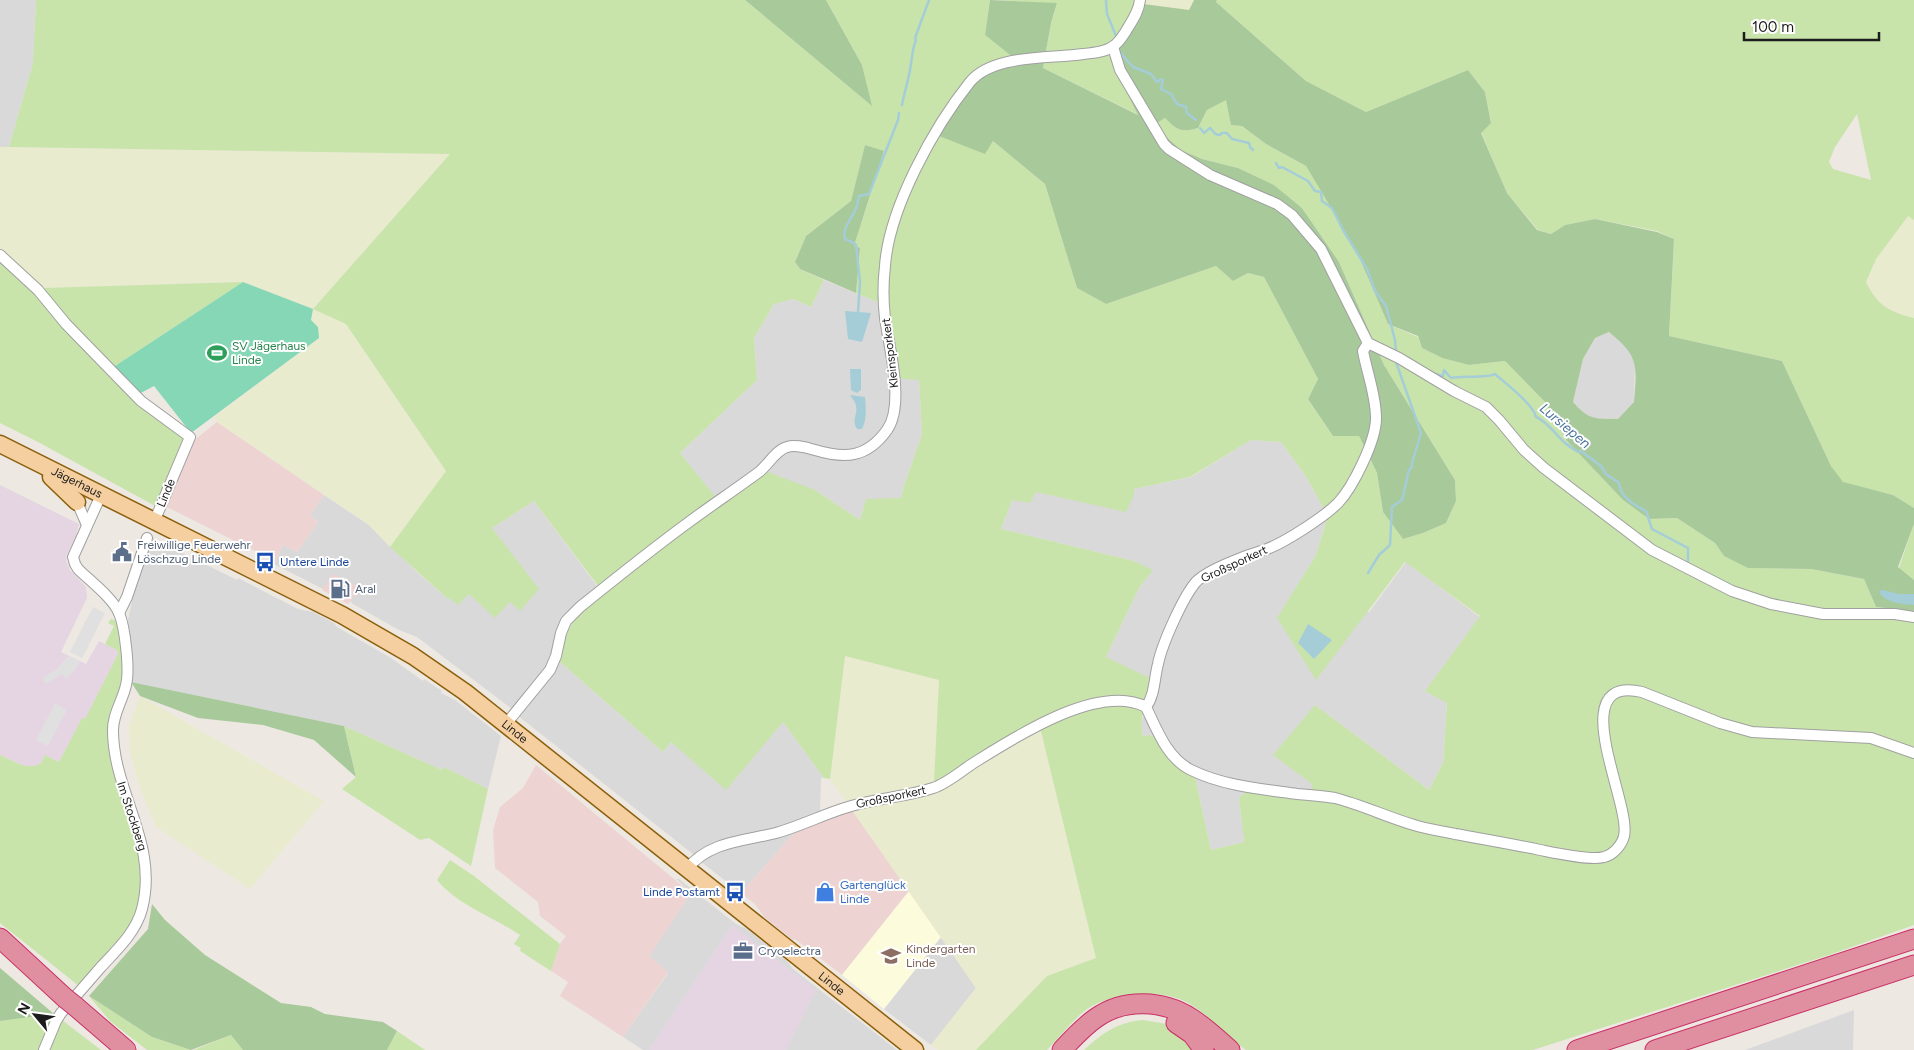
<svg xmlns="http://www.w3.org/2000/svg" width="1914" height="1050" viewBox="0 0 1914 1050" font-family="Figtree,sans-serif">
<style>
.residential{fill:#dad9d9}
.commercial{fill:#edd3d2}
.industrial{fill:#e5d5e3}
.education{fill:#fcfcdc}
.farmland{fill:#e9ebce}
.grass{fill:#c8e4ab;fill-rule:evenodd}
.forest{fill:#a8c99a;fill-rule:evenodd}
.pitch{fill:#85d7b6}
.parking{fill:#e0e0e0}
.water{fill:#a5cdd8}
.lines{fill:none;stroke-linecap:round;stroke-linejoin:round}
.stream{stroke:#a5cdd8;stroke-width:2.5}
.minor-casing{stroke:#a0a0a0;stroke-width:12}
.primary-casing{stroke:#8a5e0a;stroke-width:19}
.motorway-casing{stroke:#ca3067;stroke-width:21}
.minor{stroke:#fff;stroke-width:10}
.primary{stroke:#f5cf9f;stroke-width:16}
.motorway{stroke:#df8f9f;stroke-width:19}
.motorway-bridge-casing{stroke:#ca3067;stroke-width:21;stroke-linecap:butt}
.motorway-bridge{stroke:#df8f9f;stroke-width:19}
.labels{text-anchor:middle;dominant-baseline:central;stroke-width:4;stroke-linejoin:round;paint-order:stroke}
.leisure-label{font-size:12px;fill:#27864d;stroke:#fff;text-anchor:start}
.street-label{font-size:12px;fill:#1c1c1c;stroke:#fff}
.service-label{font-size:12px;fill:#4e5e75;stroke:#fff;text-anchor:start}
.transit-label{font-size:12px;fill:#164399;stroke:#fff;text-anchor:start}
.shop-label{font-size:12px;fill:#366cbe;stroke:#fff;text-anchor:start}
.education-label{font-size:12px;fill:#785e54;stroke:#fff;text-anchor:start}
.water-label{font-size:14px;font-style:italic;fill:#4d769d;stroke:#fff}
</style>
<rect width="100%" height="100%" fill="#ede9e2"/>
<g class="residential">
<polygon points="0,0 36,0 33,63 9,147 0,147"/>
<polygon points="824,280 882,304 892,377 919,379 922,434 904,486 901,498 866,500 860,520 815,490 722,506 680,453 757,380 754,338 774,304 794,299 811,307"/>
<polygon points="1609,332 1626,345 1635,361 1634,402 1619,419 1594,418 1584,414 1573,402 1583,359 1595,338"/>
<polygon points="1251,440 1281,442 1305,475 1328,516 1316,555 1298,585 1369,612 1406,562 1480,617 1425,691 1447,702 1443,763 1429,790 1315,705 1313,785 1310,799 1239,798 1244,842 1211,850 1195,777 1177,767 1163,753 1155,735 1143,737 1140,726 1151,693 1106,657 1139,588 1152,570 1134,561 1001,529 1012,500 1035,491 1126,511 1134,489 1191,477"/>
<polygon points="324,495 369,525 417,572 447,598 469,594 510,601 520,611 492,528 534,501 597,586 561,617 551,662 512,709 417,637 399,630 353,604 350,601 359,588 333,575 323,589 274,564 283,545 297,552 318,522 310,515"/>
<polygon points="152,538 237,580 238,578 298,609 313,612 334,623 337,627 391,658 423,681 424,679 442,691 441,693 455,700 501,736 488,789 444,767 442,770 344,726 131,682 128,620 136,582"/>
<polygon points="559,661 663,752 671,742 694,760 783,722 824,778 821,778 820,812 785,825 694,855 517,715"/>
<polygon points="794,833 741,893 700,861 720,851"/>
<polygon points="676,879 679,879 736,924 747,929 786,960 793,969 897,1050 643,1050 623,1037 668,973 649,956 691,893"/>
<polygon points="941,937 976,988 931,1045 884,1009"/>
<polygon points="1854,1010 1853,1050 1745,1050"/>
</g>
<g class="commercial">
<polygon points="217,422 324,495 310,515 318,522 297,552 283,545 274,564 267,561 269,558 163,505 192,442"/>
<polygon points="333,574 360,588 348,604 322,590"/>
<polygon points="536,765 691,893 649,956 668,972 623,1037 560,996 568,982 551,971 560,944 566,936 540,916 538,902 495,868 493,830 500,807 523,788"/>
<polygon points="853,809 909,891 842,975 795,939 793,940 765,918 755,904 741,893 794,833"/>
</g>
<g class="industrial">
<polygon points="0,485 79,524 76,536 67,554 66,561 70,570 86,587 87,598 61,652 86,664 99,641 117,650 118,654 85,720 82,719 59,762 45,755 41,763 38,766 31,767 22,765 0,755"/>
<polygon points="732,925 816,990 786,1050 649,1050"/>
</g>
<polygon class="education" points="909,891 941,937 884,1009 842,975"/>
<g class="farmland">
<polygon points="1136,0 1194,0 1189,10 1151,8"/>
<polygon points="0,147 450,154 313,309 346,324 446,471 390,547 369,525 217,422 214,417 319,338 311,320 312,309 243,282 41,288 0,251"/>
<polygon points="1908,215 1914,220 1914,318 1900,315 1883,307 1872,294 1866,282 1876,259"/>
<polygon points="844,656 939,680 935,782 1039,723 1096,958 1047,976 976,1050 938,1050 931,1045 976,988 830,779"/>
<polygon points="140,696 324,801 250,889 156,827 139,786 130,752 129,725"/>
</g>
<g class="grass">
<path d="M 36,0 L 745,0 L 871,105 L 862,65 L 826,0 L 990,0 L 985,35 L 1015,58 C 999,61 986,66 973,76 C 965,83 960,95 954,104 C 926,146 900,190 888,240 C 883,261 882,282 883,304 L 886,304 C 886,234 904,195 937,135 L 985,153 L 993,141 L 1045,184 L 1077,288 L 1106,304 L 1216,266 L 1233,281 L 1248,273 L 1264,277 L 1318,379 L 1308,399 L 1333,436 L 1359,436 L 1377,473 L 1383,512 L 1403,539 L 1423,533 L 1446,523 L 1456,501 L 1455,480 L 1384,365 L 1339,262 L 1302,208 L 1274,185 L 1238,168 L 1202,159 L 1181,150 L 1162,133 L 1156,123 L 1165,118 C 1177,130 1180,133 1198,128 L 1207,110 L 1227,99 L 1231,125 L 1242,126 L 1266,144 L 1306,166 L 1356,250 L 1388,324 L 1418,337 L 1422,348 L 1442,358 L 1469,365 L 1505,361 L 1545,402 L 1567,441 L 1623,500 L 1649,519 L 1677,518 L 1715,543 L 1724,556 L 1750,568 L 1811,569 L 1864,579 L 1876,607 L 1903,610 L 1914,614 L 1914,925 L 1832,954 L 1533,1050 L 1246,1050 C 1226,1036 1211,1017 1190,1004 C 1165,988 1111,992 1087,1009 C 1071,1021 1061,1036 1047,1050 L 976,1050 L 1047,976 L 1096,958 L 1039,723 L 934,783 L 939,680 L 845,656 L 830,779 L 824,778 L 783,722 L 726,790 L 671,742 L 663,752 L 559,661 C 568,623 573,618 604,594 L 534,501 L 492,528 L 539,589 L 520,611 L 510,602 L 495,618 L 469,594 L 458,605 L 449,598 L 448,599 L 390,547 L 446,471 L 346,324 L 313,309 L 450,154 L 9,147 L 33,63 ZM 865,145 L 884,152 L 854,246 L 860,249 L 856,293 L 882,304 L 891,352 L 892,378 L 919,380 L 922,434 L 904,486 L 901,498 L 866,499 L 860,520 L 815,490 L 768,472 L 722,505 L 680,453 L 757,380 L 754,338 L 774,304 L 794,299 L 811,307 L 824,280 L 800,269 L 795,262 L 806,236 L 851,201 ZM 1251,440 L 1281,442 L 1305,475 L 1328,516 L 1316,555 L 1277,618 L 1316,680 L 1405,562 L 1480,616 L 1425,691 L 1447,703 L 1443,763 L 1429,790 L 1315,705 L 1273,755 L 1312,784 L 1310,799 L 1246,792 L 1239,798 L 1244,842 L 1211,850 L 1195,777 C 1172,765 1166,758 1155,735 L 1143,736 C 1137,716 1150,700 1152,679 L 1106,657 L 1139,588 L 1153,570 L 1134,561 L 1001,529 L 1012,500 L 1030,503 L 1036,492 L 1126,512 L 1134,495 L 1134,489 L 1190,477 Z"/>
<polygon points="998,0 1136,0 1139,115 1043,68 1051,23 1057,4"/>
<path d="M 1217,0 L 1914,0 L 1914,220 L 1908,216 L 1876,259 L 1866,282 C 1877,305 1889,312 1914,318 L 1914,508 L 1893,495 L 1843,483 L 1831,466 L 1782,361 L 1669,336 L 1674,239 L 1657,231 L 1595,219 L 1565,225 L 1551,234 L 1538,230 L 1507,193 L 1481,132 L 1491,122 L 1485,92 L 1468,70 L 1366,112 L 1306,81 L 1216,2 ZM 1857,114 L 1871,180 L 1833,169 L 1829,162 L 1835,147 Z"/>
<polygon points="0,261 34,293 61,326 106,373 141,405 188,440 157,507 38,442 0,423"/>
<polygon points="243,282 112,368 68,322 41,288"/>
<polygon points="1914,524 1914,580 1899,568"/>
<path d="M 111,619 L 117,621 C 121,635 126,668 123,682 C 120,698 109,721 109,737 C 110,766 119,791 130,818 C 143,853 149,899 127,932 C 113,951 95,968 79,986 L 0,923 L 0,755 C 12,760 29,772 41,763 L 45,755 L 59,762 L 82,718 L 85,719 L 118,654 L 117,650 L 105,644 L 114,626 L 108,623 Z"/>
<polygon points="344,726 442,770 444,767 488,789 471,866 429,838 420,840 342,789 356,777"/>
<path d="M 450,860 L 474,876 L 560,944 L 551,971 L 520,951 L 521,948 L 514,944 L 520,935 C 494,917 457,905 437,880 Z"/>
<polygon points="89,996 152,1037 191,1050 147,1050 110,1021"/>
<polygon points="54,1014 101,1050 0,1050 0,1021"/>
<path d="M 1143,1020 L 1167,1024 L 1199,1050 L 1084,1050 C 1102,1033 1118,1022 1143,1020 Z"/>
<polygon points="397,1031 425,1050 387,1050"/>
<polygon points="231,1035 243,1050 194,1050"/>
</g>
<g class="forest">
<polygon points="745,0 826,0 862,65 872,106"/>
<path d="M 990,0 L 1057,3 L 1051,23 L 1043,68 L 1138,115 L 1110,58 L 1112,44 L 1136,3 L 1189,10 L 1194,0 L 1217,0 L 1216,2 L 1306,81 L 1366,112 L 1468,70 L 1485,92 L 1491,123 L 1481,133 L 1507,193 L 1537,230 L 1551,234 L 1565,225 L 1595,219 L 1657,232 L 1674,239 L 1669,336 L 1782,361 L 1831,466 L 1843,482 L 1893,495 L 1914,508 L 1914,524 L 1898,567 L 1914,580 L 1914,614 L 1903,610 L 1876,607 L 1864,579 L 1811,569 L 1748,568 L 1724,556 L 1715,543 L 1677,518 L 1649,519 L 1623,500 L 1567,441 L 1545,402 L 1505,361 L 1469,365 L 1442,358 L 1422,348 L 1418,336 L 1388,324 L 1356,250 L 1306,166 L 1266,144 L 1242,126 L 1231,125 L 1226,100 L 1207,110 L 1198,128 C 1180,133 1177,130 1165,118 L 1157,123 L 1162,133 L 1181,150 L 1202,159 L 1238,168 L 1274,185 L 1302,208 L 1339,262 L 1384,365 L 1455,480 L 1456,501 L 1446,523 L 1423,533 L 1403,539 L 1383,512 L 1377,473 L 1359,436 L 1333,436 L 1308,399 L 1318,379 L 1264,277 L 1248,273 L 1233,281 L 1216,266 L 1106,304 L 1077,288 L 1045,184 L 993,141 L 985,154 L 934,134 L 971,78 L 1014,58 L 985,35 ZM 1609,332 C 1639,356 1637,365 1634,402 L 1618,419 C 1594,418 1590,421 1573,402 L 1583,359 L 1595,338 Z"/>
<polygon points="865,145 884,151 854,246 860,248 856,293 800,269 795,262 806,236 851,201"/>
<polygon points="131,682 344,726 356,777 314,740 263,725 198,718 140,696"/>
<polygon points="152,904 165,920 205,955 281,1003 311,1007 325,1014 383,1022 397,1031 387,1050 243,1050 231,1035 191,1050 152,1037 89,996 148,929"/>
<polygon points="0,968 54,1014 0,1021"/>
</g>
<polygon class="pitch" points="243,282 313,309 311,320 318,327 319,338 191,433 154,386 137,395 112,368"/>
<g class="parking">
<polygon points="93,607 105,613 82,658 70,652"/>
<polygon points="68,656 80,662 73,672 66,679 62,674 46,684 43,678 56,670"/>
<polygon points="55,703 67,710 48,746 36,740"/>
</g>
<g class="water">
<polygon points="845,311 871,313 862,342 848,339"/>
<polygon points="850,369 861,369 861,390 857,393 851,390"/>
<path d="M 850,395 L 865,397 C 866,408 867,420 862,429 L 857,429 C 851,421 858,414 856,405 C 855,402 852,398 850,395 Z"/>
<path d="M 1883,590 L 1899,594 L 1914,594 L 1914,605 C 1903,604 1883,603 1879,591 Z"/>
<polygon points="1308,624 1332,640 1314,659 1298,643"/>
</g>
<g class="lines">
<g class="stream">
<polyline points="1106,0 1107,14 1116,36"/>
<polyline points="1119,51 1133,67 1151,74 1157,82 1161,79 1163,80 1161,89 1171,94 1177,104 1186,107 1187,113 1196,120"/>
<path d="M 902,105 C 904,94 908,81 910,70 C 912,60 912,49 916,40 L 915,38 L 929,0"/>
<path d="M 1200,128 L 1204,133 L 1210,128 C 1214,131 1213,135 1220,135 L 1222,133 L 1227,133 L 1232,139 L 1249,143 L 1250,147 L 1253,150"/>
<polyline points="1276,163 1279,168 1282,167 1308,181 1315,191 1321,192 1322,201 1332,208 1343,230 1367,269 1375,291 1386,306 1395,340 1396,351"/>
<path d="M 858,312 L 860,282 L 856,245 L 854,243 L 845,239 C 842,227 852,219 856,208 C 858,204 858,200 859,196 L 869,194 L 898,120 L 899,113"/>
<path d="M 1431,373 L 1443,376 L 1444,370 L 1451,378 C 1460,376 1489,378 1495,374 C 1505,383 1534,405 1536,417 C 1548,422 1555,434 1564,442 C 1568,446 1574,449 1578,452 L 1581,451 L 1601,466 L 1606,474 L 1619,483 C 1620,497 1634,505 1646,511 L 1652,529 L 1688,548 L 1688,561"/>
<polyline points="1368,573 1379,555 1390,545 1392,507 1402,500 1409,470 1412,467 1412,463 1421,433 1396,362"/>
</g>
<defs>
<g id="minor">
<polyline points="1113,47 1120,70 1164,144 1169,149 1210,175 1277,204 1292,215 1321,249 1368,343 1399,358 1454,391 1486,407 1499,420 1524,450 1544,468 1652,550 1732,591 1771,604 1823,614 1895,614 1914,617"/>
<polyline points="0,255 38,290 66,324 141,401 190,437 154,522"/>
<polyline points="77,502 87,525"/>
<polyline points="119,613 127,597 147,538"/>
<path d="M 1146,707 C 1155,695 1154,679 1158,664 C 1162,644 1183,597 1196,582 C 1208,569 1248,555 1264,550 C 1283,544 1324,517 1338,503 C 1353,487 1376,441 1376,418 C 1376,395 1367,373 1363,351 L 1368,343"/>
<path d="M 506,724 L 550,670 L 556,656 L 561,633 L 566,621 L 580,607 C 616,578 652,549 689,522 C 712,505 736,489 759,472 C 768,465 776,450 787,447 C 796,444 807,448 815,450 C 845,459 867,458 887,430 C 905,405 889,347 885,318 C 883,301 883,283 885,266 C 889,208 934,127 970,82 C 993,54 1049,59 1083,54 C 1094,53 1106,52 1115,45 C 1121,40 1125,33 1129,26 C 1134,18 1139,10 1140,0"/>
<path d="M 687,869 C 709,841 745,841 776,833 C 801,826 824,814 848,807 C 876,798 906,797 933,788 C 946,784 960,772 972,764 C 1012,739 1098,682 1146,707 C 1157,730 1167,758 1191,770 C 1224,786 1261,789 1297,794 C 1310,795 1323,796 1335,798 C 1362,805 1387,817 1414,825 C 1427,829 1441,831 1455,834 C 1483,839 1512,844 1540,850 C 1555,853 1591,861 1604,857 C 1613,855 1622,845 1624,836 C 1632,804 1562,674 1642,692 L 1720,723 L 1752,732 L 1871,738 L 1914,753"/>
<path d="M 44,1050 L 56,1021 L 61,1013 C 74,998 88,982 101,967 C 117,950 136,932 142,909 C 159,844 114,794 113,732 C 112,715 123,700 126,685 C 130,670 125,627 119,613 C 113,598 90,581 78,569 L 75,564 L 73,557 L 101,495"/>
</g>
<g id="primary">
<path id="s1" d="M 0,444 L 342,615 L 413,656 L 465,692 L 915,1050"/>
<polyline points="51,477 77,502"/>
</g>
<g id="motorway">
<polyline points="0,938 65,998"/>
<polyline points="75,1006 126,1050"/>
<polyline points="1176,1023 1192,1034 1204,1050"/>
<path d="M 1062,1050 C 1073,1038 1083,1027 1096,1018 C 1124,998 1163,1000 1191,1018 C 1205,1027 1218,1039 1230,1050"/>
<polyline points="1577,1050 1914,939"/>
<polyline points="1655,1050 1914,965"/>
</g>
</defs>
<use href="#minor" class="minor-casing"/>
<use href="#primary" class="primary-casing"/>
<use href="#motorway" class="motorway-casing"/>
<use href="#minor" class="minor"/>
<use href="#primary" class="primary"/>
<use href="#motorway" class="motorway"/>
<defs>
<polyline id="motorway-bridge" points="65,998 75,1006"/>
</defs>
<use href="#motorway-bridge" class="motorway-bridge-casing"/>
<use href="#motorway-bridge" class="motorway-bridge"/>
</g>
<defs>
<symbol id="stadium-bare" viewBox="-9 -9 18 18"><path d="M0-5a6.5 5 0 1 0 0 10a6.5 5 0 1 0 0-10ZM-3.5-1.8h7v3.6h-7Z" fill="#2e9e5b" stroke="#fff" stroke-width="2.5" paint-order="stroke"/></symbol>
<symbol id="civic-bare" viewBox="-9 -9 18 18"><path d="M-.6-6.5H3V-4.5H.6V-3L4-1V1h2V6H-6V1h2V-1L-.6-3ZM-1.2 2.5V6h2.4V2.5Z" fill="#5c6f8a" stroke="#fff" stroke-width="2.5" paint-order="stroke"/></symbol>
<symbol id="bus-bare" viewBox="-9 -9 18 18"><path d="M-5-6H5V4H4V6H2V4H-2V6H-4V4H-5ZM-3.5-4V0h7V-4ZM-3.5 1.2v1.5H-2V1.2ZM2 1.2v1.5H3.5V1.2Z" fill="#1a4fb4" stroke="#fff" stroke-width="2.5" paint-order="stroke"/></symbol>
<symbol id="fuel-bare" viewBox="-9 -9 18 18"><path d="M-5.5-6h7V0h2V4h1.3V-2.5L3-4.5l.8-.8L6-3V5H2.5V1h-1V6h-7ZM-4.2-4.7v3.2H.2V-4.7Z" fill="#5c6f8a" stroke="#fff" stroke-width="2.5" paint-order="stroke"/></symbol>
<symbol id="shop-bare" viewBox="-9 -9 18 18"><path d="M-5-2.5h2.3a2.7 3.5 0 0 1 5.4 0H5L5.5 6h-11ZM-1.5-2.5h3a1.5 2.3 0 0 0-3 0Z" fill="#3f7fe0" stroke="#fff" stroke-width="2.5" paint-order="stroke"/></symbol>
<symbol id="office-bare" viewBox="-9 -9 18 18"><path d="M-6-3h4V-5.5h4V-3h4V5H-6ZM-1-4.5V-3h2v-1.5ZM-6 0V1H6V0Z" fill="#5c6f8a" stroke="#fff" stroke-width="2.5" paint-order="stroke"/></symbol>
<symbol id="school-bare" viewBox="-9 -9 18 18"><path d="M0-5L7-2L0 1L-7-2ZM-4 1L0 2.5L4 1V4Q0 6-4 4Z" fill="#8d6e63" stroke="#fff" stroke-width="2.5" paint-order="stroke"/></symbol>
</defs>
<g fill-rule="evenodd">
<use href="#stadium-bare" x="203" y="339" width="28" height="28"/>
<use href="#civic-bare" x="108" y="538" width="28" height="28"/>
<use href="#bus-bare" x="251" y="548" width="28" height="28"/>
<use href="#fuel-bare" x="326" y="575" width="28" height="28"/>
<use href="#bus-bare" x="721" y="878" width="28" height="28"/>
<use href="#shop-bare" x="811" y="878" width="28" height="28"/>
<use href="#office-bare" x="729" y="937" width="28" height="28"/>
<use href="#school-bare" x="877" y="942" width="28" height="28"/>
</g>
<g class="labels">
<g class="leisure-label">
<text x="232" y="346">SV Jägerhaus<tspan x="232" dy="14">Linde</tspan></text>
</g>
<g class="street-label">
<text transform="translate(890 353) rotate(-97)">Kleinsporkert</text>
<text stroke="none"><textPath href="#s1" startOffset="86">Jägerhaus</textPath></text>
<text transform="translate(166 493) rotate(-67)">Linde</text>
<text transform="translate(1234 564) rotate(-25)">Großsporkert</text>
<text stroke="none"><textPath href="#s1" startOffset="591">Linde</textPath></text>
<text transform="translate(891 797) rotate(-12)">Großsporkert</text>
<text transform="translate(132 816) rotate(72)">Im Stockberg</text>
<text stroke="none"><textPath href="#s1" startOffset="996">Linde</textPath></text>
</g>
<g class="service-label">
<text x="137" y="545">Freiwillige Feuerwehr<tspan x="137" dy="14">Löschzug Linde</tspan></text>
<text x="355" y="589">Aral</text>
<text x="758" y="951">Cryoelectra</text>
</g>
<g class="transit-label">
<text x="280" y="562">Untere Linde</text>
<text x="720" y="892" text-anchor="end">Linde Postamt</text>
</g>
<g class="shop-label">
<text x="840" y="885">Gartenglück<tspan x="840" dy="14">Linde</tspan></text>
</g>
<g class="education-label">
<text x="906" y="949">Kindergarten<tspan x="906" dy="14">Linde</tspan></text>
</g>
<g class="water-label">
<text transform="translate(1565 426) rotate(40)">Lursiepen</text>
</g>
</g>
<g transform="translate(35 1015) rotate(299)" stroke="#ffffff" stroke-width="4" paint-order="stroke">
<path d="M0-4L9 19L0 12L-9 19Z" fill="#1c1c1c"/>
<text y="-8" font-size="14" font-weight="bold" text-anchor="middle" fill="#1c1c1c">N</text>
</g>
<path d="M1744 32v8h135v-8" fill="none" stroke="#1c1c1c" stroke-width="2.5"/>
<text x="1752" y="32" font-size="15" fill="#1c1c1c" stroke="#ffffff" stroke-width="4" paint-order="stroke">100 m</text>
</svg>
